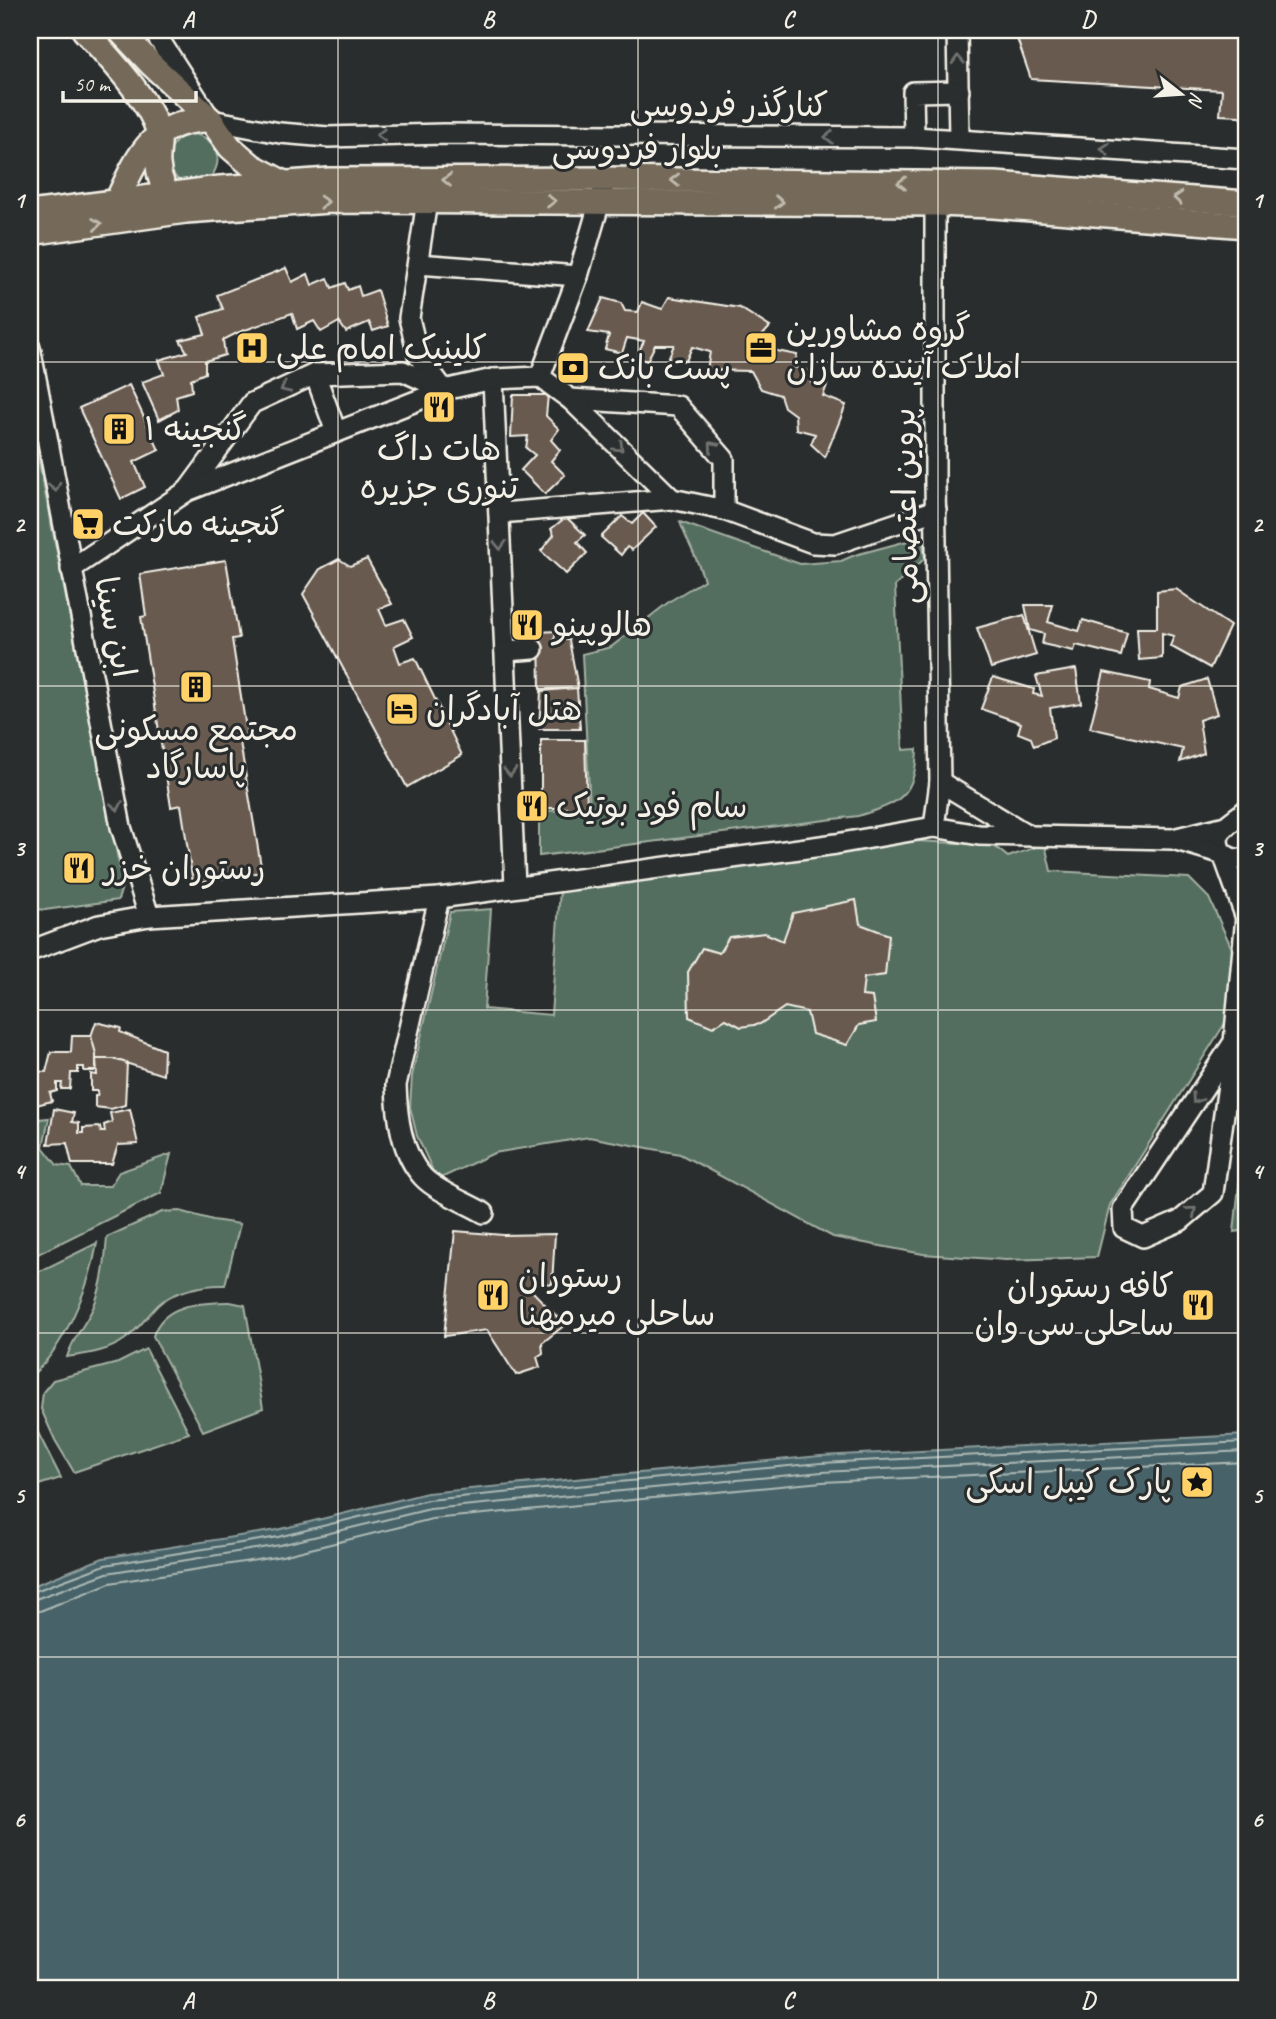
<svg xmlns="http://www.w3.org/2000/svg" width="1276" height="2019" viewBox="0 0 1276 2019" font-family="Caveat,'Playpen Sans Arabic',sans-serif">
<style>
.green{fill:#536e5e;stroke:#a4b0a3;stroke-width:2}
.water{fill:#466469;stroke:#8c9c9c;stroke-width:2}
.lines{fill:none;stroke-linecap:round;stroke-linejoin:round}
.shore{stroke:#aeb9b5;stroke-width:2}
.building{fill:#695a50;stroke:#f4f1e8;stroke-width:2}
.minor-casing{stroke:#f4f1e8;stroke-width:24}
.major-casing{stroke:#f4f1e8;stroke-width:28}
.minor{stroke:#2a2d2e;stroke-width:19}
.major{stroke:#746a5a;stroke-width:23}
.oneway{stroke:#71726f}
.oneway2{stroke:#c1bbaf}
.grid{fill:none;stroke:#f4f1e8;stroke-width:2;stroke-opacity:0.55}
.labels{text-anchor:middle;dominant-baseline:central;stroke-width:6;stroke-linejoin:round;paint-order:stroke}
.street-label{font-size:33px;fill:#f4f1e8;stroke:#2a2d2e}
.poi-label{font-size:33px;fill:#f4f1e8;stroke:#2a2d2e;text-anchor:start}
.neatline{fill:none;stroke:#f4f1e8;stroke-width:2.5}
.grid-label{font-size:23px;text-anchor:middle;font-weight:bold;fill:#f4f1e8}
</style>
<rect width="100%" height="100%" fill="#2a2d2e"/>
<filter id="ink" filterUnits="userSpaceOnUse"><feTurbulence type="fractalNoise" baseFrequency=".0143" numOctaves="2"/><feDisplacementMap in="SourceGraphic" scale="14" xChannelSelector="R" yChannelSelector="G"/><feConvolveMatrix kernelMatrix="1 2 1 2 8 2 1 2 1" color-interpolation-filters="sRGB"/></filter>
<g filter="url(#ink)">
<g class="green">
<path d="M 189,134 C 215,134 227,160 209,179 L 178,180 C 163,163 167,141 189,134 Z"/>
<polygon points="30,417 123,884 118,900 45,910 30,908"/>
<path d="M 680,522 L 800,564 L 841,561 L 855,555 L 922,537 L 925,558 L 895,586 L 903,750 L 917,749 C 915,796 901,803 858,816 L 539,856 L 539,811 L 590,810 L 582,654 L 611,647 L 670,601 L 704,580 C 698,559 687,542 680,522 Z"/>
<polygon points="916,841 993,845 1008,857 1045,844 1051,871 1189,878 1209,898 1237,960 1229,1017 1110,1205 1097,1257 1006,1260 923,1254 833,1237 680,1154 589,1137 494,1153 437,1180 417,1136 410,1107 412,1076 450,912 491,909 484,1009 551,1015 560,890"/>
<polygon points="49,1118 43,1147 57,1165 71,1167 81,1186 110,1186 119,1172 171,1154 161,1193 30,1258 30,1120"/>
<polygon points="1246,1121 1246,1230 1234,1232"/>
<path d="M 180,1211 L 213,1220 L 240,1224 L 225,1285 C 206,1284 172,1291 158,1305 C 146,1317 138,1330 124,1340 C 107,1352 86,1354 67,1357 C 72,1339 85,1325 93,1308 C 103,1285 105,1262 107,1237 L 162,1212 Z"/>
<path d="M 97,1243 C 90,1286 64,1349 30,1377 L 30,1276 Z"/>
<path d="M 230,1302 L 245,1305 L 263,1408 L 203,1431 L 153,1336 C 163,1303 201,1303 230,1302 Z"/>
<polygon points="146,1349 189,1433 74,1472 55,1440 41,1409 43,1392 53,1380 118,1363"/>
<polygon points="30,1417 61,1478 35,1486 30,1481"/>
</g>
<polygon class="water" points="1246,1435 1246,1989 30,1989 30,1587 103,1558 277,1530 427,1493 820,1456"/>
<g class="lines">
<g class="shore">
<polyline points="30,1593 105,1565 278,1537 428,1500 821,1463 1246,1442"/>
<polyline points="30,1601 107,1573 280,1545 430,1509 822,1472 1246,1451"/>
<polyline points="30,1612 40,1611 110,1583 282,1556 432,1519 822,1482 1246,1462"/>
</g>
</g>
<g class="building">
<polygon points="1014,30 1246,30 1246,126 1239,116 1220,115 1222,90 1031,79"/>
<polygon points="286,268 292,282 308,274 312,285 328,278 332,288 345,283 348,290 358,286 361,296 377,290 388,326 373,331 369,322 346,332 339,322 321,332 314,321 297,329 292,313 237,333 223,340 225,355 205,361 205,373 191,379 192,391 176,396 178,410 159,420 142,382 164,374 159,360 187,352 180,340 205,334 199,317 223,309 217,295"/>
<polygon points="669,297 740,308 770,327 761,337 777,351 797,355 794,367 811,371 811,383 827,385 823,396 846,405 825,457 811,444 815,434 796,429 795,415 784,407 780,395 761,389 751,371 707,370 710,352 692,347 686,361 668,359 674,345 655,345 647,361 636,357 644,341 627,338 622,353 605,349 609,335 588,332 603,298 621,303 625,311 638,312 642,302 662,309"/>
<polygon points="129,385 159,450 134,462 145,487 121,499 79,408"/>
<polygon points="513,395 548,395 546,416 559,429 551,440 560,450 551,461 565,475 545,494 521,470 535,455 526,448 528,436 511,437"/>
<polygon points="643,513 656,527 632,550 627,547 621,555 601,537 622,516 632,524"/>
<polygon points="566,517 585,535 577,542 587,553 566,574 541,551 554,535 551,529"/>
<polygon points="339,559 350,566 367,559 392,604 379,609 386,625 404,619 413,637 394,646 400,663 415,658 462,755 407,787 303,594 320,569"/>
<polygon points="226,560 239,638 232,639 247,735 239,736 262,872 193,883 181,805 171,807 141,617 146,616 140,574"/>
<polygon points="1176,589 1230,626 1210,668 1170,646 1174,636 1162,633 1162,658 1139,660 1137,628 1157,628 1157,591"/>
<polygon points="1025,605 1053,605 1048,622 1079,631 1083,620 1127,633 1121,656 1076,645 1074,651 1042,644 1044,634 1030,630"/>
<polygon points="1024,615 1036,655 991,668 977,628"/>
<polygon points="556,631 554,640 569,640 578,688 540,689 539,632"/>
<polygon points="1076,669 1081,703 1050,708 1054,738 1034,746 1031,738 1018,733 1021,723 981,709 993,677 1034,689 1033,694 1042,696 1036,676"/>
<polygon points="1104,672 1150,682 1149,689 1179,698 1182,687 1207,679 1217,714 1199,720 1204,753 1180,762 1183,749 1090,728"/>
<polygon points="577,688 580,729 539,729 541,691"/>
<polygon points="541,740 585,740 587,808 541,808"/>
<polygon points="856,900 860,924 889,935 885,975 864,978 862,996 872,997 876,1022 859,1025 847,1045 812,1034 807,1012 785,1007 760,1024 741,1027 726,1019 713,1027 689,1017 688,972 702,948 719,953 729,937 765,933 783,941 793,913"/>
<polygon points="96,1022 121,1028 120,1032 164,1050 163,1075 113,1059 96,1059 91,1036"/>
<polygon points="72,1036 91,1036 96,1054 96,1071 84,1071 84,1067 78,1067 78,1073 71,1073 70,1089 61,1089 62,1083 57,1083 57,1091 50,1093 52,1101 32,1106 30,1098 30,1071 46,1072 51,1052 71,1052"/>
<polygon points="96,1059 113,1059 127,1063 125,1105 111,1109 95,1107 95,1096 97,1096 98,1091 91,1091 91,1074 97,1075"/>
<polygon points="54,1109 74,1113 72,1122 79,1123 79,1133 83,1133 83,1128 100,1127 101,1132 105,1132 104,1125 112,1122 110,1113 130,1109 138,1144 118,1145 112,1164 72,1164 67,1143 48,1144"/>
<polygon points="455,1231 503,1235 555,1234 552,1284 533,1282 532,1291 565,1325 542,1343 543,1353 537,1357 540,1367 516,1375 487,1330 444,1336"/>
</g>
<g class="lines">
<defs>
<g id="minor">
<polyline points="153,30 211,120 280,133 328,137 443,134 914,137 1246,159"/>
<polyline points="957,30 959,138"/>
<polyline points="914,137 913,92 959,91"/>
<polyline points="427,201 409,318 418,355 441,386"/>
<polyline points="418,264 578,276"/>
<polyline points="30,347 121,827 149,916"/>
<polyline points="315,374 336,432"/>
<polyline points="540,377 578,276 603,191"/>
<polyline points="493,379 515,886"/>
<polyline points="570,399 678,406 724,459 724,510"/>
<polyline points="188,490 252,403 315,374 403,371 444,390"/>
<polyline points="499,513 672,499"/>
<polyline points="71,569 187,491 444,390 493,379 540,377 570,399 672,499 724,510 813,543 835,544 936,510"/>
<polyline points="505,651 533,649"/>
<polyline points="940,782 1026,834"/>
<path d="M 1246,810 C 1239,817 1225,824 1220,833 C 1212,851 1231,863 1246,858"/>
<polyline points="934,827 940,782 935,483 935,191"/>
<polyline points="1176,840 1223,854 1246,918"/>
<path d="M 439,898 L 396,1085 C 397,1116 401,1153 423,1177 C 436,1191 467,1203 484,1213"/>
<polyline points="30,951 99,925 149,916 439,898 836,844 934,827 979,835 1173,839 1226,826"/>
<polyline points="1234,1042 1123,1209 1124,1228 1143,1237 1180,1221 1213,1193 1234,1042 1246,917"/>
</g>
<g id="major">
<path d="M 84,30 C 105,53 156,106 159,137 C 160,146 157,155 158,164 C 159,179 165,193 176,203"/>
<polyline points="119,30 151,64 211,120 230,147 252,166 284,183"/>
<path d="M 117,201 C 138,155 153,119 211,120"/>
<polyline points="30,213 220,188 329,180 606,179 995,184 1246,203"/>
<polyline points="30,233 186,211 330,201 935,204 993,206 1246,226"/>
</g>
</defs>
<use href="#minor" class="minor-casing"/>
<use href="#major" class="major-casing"/>
<use href="#minor" class="minor"/>
<use href="#major" class="major"/>
</g>
<defs><path id="oneway-chevron" d="M-2-3.5L2.5 0L-2 3.5" fill="none" stroke-width="1.6" stroke-linecap="round" stroke-linejoin="round" transform="scale(1.75)"/></defs>
<g class="oneway">
<use href="#oneway-chevron" transform="translate(958 60) rotate(-93)"/>
<use href="#oneway-chevron" transform="translate(381 135) rotate(179)"/>
<use href="#oneway-chevron" transform="translate(829 137) rotate(-180)"/>
<use href="#oneway-chevron" transform="translate(1105 149) rotate(-176)"/>
<use href="#oneway-chevron" transform="translate(285 388) rotate(155)"/>
<use href="#oneway-chevron" transform="translate(713 446) rotate(-131)"/>
<use href="#oneway-chevron" transform="translate(619 447) rotate(45)"/>
<use href="#oneway-chevron" transform="translate(55 487) rotate(79)"/>
<use href="#oneway-chevron" transform="translate(500 545) rotate(88)"/>
<use href="#oneway-chevron" transform="translate(510 772) rotate(88)"/>
<use href="#oneway-chevron" transform="translate(117 806) rotate(79)"/>
<use href="#oneway-chevron" transform="translate(1196 1099) rotate(124)"/>
<use href="#oneway-chevron" transform="translate(1192 1211) rotate(-41)"/>
</g>
<g class="oneway2">
<use href="#oneway-chevron" transform="translate(447 180) rotate(-179)"/>
<use href="#oneway-chevron" transform="translate(675 180) rotate(-179)"/>
<use href="#oneway-chevron" transform="translate(902 183) rotate(-179)"/>
<use href="#oneway-chevron" transform="translate(1178 198) rotate(-176)"/>
<use href="#oneway-chevron" transform="translate(551 201)"/>
<use href="#oneway-chevron" transform="translate(324 202) rotate(-3)"/>
<use href="#oneway-chevron" transform="translate(779 202) rotate(1)"/>
<use href="#oneway-chevron" transform="translate(97 224) rotate(-8)"/>
</g>
</g>
<path class="grid" d="M 338,30 L 338,1989M 638,30 L 638,1989M 938,30 L 938,1989M 30,362 L 1246,362M 30,686 L 1246,686M 30,1010 L 1246,1010M 30,1333 L 1246,1333M 30,1657 L 1246,1657"/>
<defs>
<symbol id="hospital-square" viewBox="-11 -11 22 22"><rect x="-9" y="-9" width="18" height="18" rx="4" fill="#ffd166" stroke="#2a2d2e"/><path d="M-5-5h3v3.5h4V-5h3V5h-3V1.5h-4V5h-3Z" fill="#111"/></symbol>
<symbol id="office-square" viewBox="-11 -11 22 22"><rect x="-9" y="-9" width="18" height="18" rx="4" fill="#ffd166" stroke="#2a2d2e"/><path d="M-6-3h4V-5.5h4V-3h4V5H-6ZM-1-4.5V-3h2v-1.5ZM-6 0V1H6V0Z" fill="#111"/></symbol>
<symbol id="bank-square" viewBox="-11 -11 22 22"><rect x="-9" y="-9" width="18" height="18" rx="4" fill="#ffd166" stroke="#2a2d2e"/><path d="M-6-4H6V4H-6ZM0-2.3a2.3 2.3 0 1 0 0 4.6a2.3 2.3 0 1 0 0-4.6Z" fill="#111"/></symbol>
<symbol id="restaurant-square" viewBox="-11 -11 22 22"><rect x="-9" y="-9" width="18" height="18" rx="4" fill="#ffd166" stroke="#2a2d2e"/><path d="M-5-6h1v4h1v-4h1v4h1v-4h1v5L-1.5 .5V6h-2V.5L-5-1ZM5-6V6H3V1.5H1.5Q1.5-4 5-6Z" fill="#111"/></symbol>
<symbol id="building-square" viewBox="-11 -11 22 22"><rect x="-9" y="-9" width="18" height="18" rx="4" fill="#ffd166" stroke="#2a2d2e"/><path d="M-4-6H4V6H1V3H-1V6H-4ZM-2.5-4.3h1.7v1.8h-1.7ZM.8-4.3h1.7v1.8H.8ZM-2.5-1h1.7V.8h-1.7ZM.8-1h1.7V.8H.8Z" fill="#111"/></symbol>
<symbol id="supermarket-square" viewBox="-11 -11 22 22"><rect x="-9" y="-9" width="18" height="18" rx="4" fill="#ffd166" stroke="#2a2d2e"/><path d="M-6-5.5h2.5l.6 2H6L4.5 2H-2.5L-4.4-4H-6ZM-1.5 3.2a1.3 1.3 0 1 0 .1 0ZM3 3.2a1.3 1.3 0 1 0 .1 0Z" fill="#111"/></symbol>
<symbol id="hotel-square" viewBox="-11 -11 22 22"><rect x="-9" y="-9" width="18" height="18" rx="4" fill="#ffd166" stroke="#2a2d2e"/><path d="M-6-4.5h1.5V1H6V5H4.5V3h-9V5H-6ZM-4 0a1.8 1.8 0 1 1 3.6 0ZM.5 0V-2.5h3Q6-2.5 6 0Z" fill="#111"/></symbol>
<symbol id="sight-square" viewBox="-11 -11 22 22"><rect x="-9" y="-9" width="18" height="18" rx="4" fill="#ffd166" stroke="#2a2d2e"/><path d="M0-6L1.8-2.2L6-1.7L2.9 1.2L3.7 5.4L0 3.3L-3.7 5.4L-2.9 1.2L-6-1.7L-1.8-2.2Z" fill="#111"/></symbol>
</defs>
<g fill-rule="evenodd">
<use href="#hospital-square" x="233" y="329" width="38" height="38"/>
<use href="#office-square" x="742" y="329" width="38" height="38"/>
<use href="#bank-square" x="554" y="349" width="38" height="38"/>
<use href="#restaurant-square" x="420" y="388" width="38" height="38"/>
<use href="#building-square" x="100" y="410" width="38" height="38"/>
<use href="#supermarket-square" x="69" y="505" width="38" height="38"/>
<use href="#restaurant-square" x="508" y="606" width="38" height="38"/>
<use href="#building-square" x="177" y="668" width="38" height="38"/>
<use href="#hotel-square" x="383" y="690" width="38" height="38"/>
<use href="#restaurant-square" x="513" y="787" width="38" height="38"/>
<use href="#restaurant-square" x="60" y="849" width="38" height="38"/>
<use href="#restaurant-square" x="474" y="1276" width="38" height="38"/>
<use href="#restaurant-square" x="1179" y="1286" width="38" height="38"/>
<use href="#sight-square" x="1178" y="1463" width="38" height="38"/>
</g>
<g class="labels">
<g class="street-label">
<text x="729" y="105">کنارگذر فردوسی</text>
<text x="637" y="148">بلوار فردوسی</text>
<text transform="translate(905 506) rotate(-91)">پروین اعتصامی</text>
<text transform="translate(115 627) rotate(79)">ابن سینا</text>
</g>
<g class="poi-label">
<text x="786" y="329">گروه مشاورین<tspan x="786" dy="38">املاک آینده سازان</tspan></text>
<text x="276" y="348">کلینیک امام علی</text>
<text x="598" y="368">پست بانک</text>
<text x="144" y="429">گنجینه ۱</text>
<text x="439" y="449" text-anchor="middle">هات داگ<tspan x="439" dy="38">تنورى جزيره</tspan></text>
<text x="112" y="524">گنجینه مارکت</text>
<text x="552" y="625">هالوپینو</text>
<text x="426" y="709">هتل آبادگران</text>
<text x="196" y="729" text-anchor="middle">مجتمع مسکونی<tspan x="196" dy="38">پاسارگاد</tspan></text>
<text x="556" y="806">سام فود بوتیک</text>
<text x="104" y="868">رستوران خزر</text>
<text x="518" y="1276">رستوران<tspan x="518" dy="38">ساحلی میرمهنا</tspan></text>
<text x="1174" y="1286" text-anchor="end">کافه رستوران<tspan x="1174" dy="38">ساحلی سی وان</tspan></text>
<text x="1172" y="1482" text-anchor="end">پارک کیبل اسکی</text>
</g>
</g>
<rect width="1276" height="2019" fill="none" stroke="#2a2d2e" stroke-width="77"/>
<g transform="translate(1181 94) rotate(107)" stroke="#2a2d2e" stroke-width="5" paint-order="stroke">
<path d="M0-5L12 26L0 18L-12 26Z" fill="#f4f1e8"/>
<text y="-10" font-size="19" font-weight="bold" text-anchor="middle" fill="#f4f1e8">N</text>
</g>
<path d="M63 91v10h133v-10" fill="none" stroke="#f4f1e8" stroke-width="3.5"/>
<text x="74" y="91" font-size="21" fill="#f4f1e8" stroke="#2a2d2e" stroke-width="5" paint-order="stroke">50 m</text>
<rect x="38" y="38" width="1200" height="1942" class="neatline"/>
<g class="grid-label">
<text x="188" y="27">A</text>
<text x="488" y="27">B</text>
<text x="788" y="27">C</text>
<text x="1088" y="27">D</text>
<text x="19" y="208">1</text>
<text x="1257" y="208">1</text>
<text x="19" y="532">2</text>
<text x="1257" y="532">2</text>
<text x="19" y="856">3</text>
<text x="1257" y="856">3</text>
<text x="19" y="1179">4</text>
<text x="1257" y="1179">4</text>
<text x="19" y="1503">5</text>
<text x="1257" y="1503">5</text>
<text x="19" y="1827">6</text>
<text x="1257" y="1827">6</text>
<text x="188" y="2008">A</text>
<text x="488" y="2008">B</text>
<text x="788" y="2008">C</text>
<text x="1088" y="2008">D</text>
</g>
</svg>
